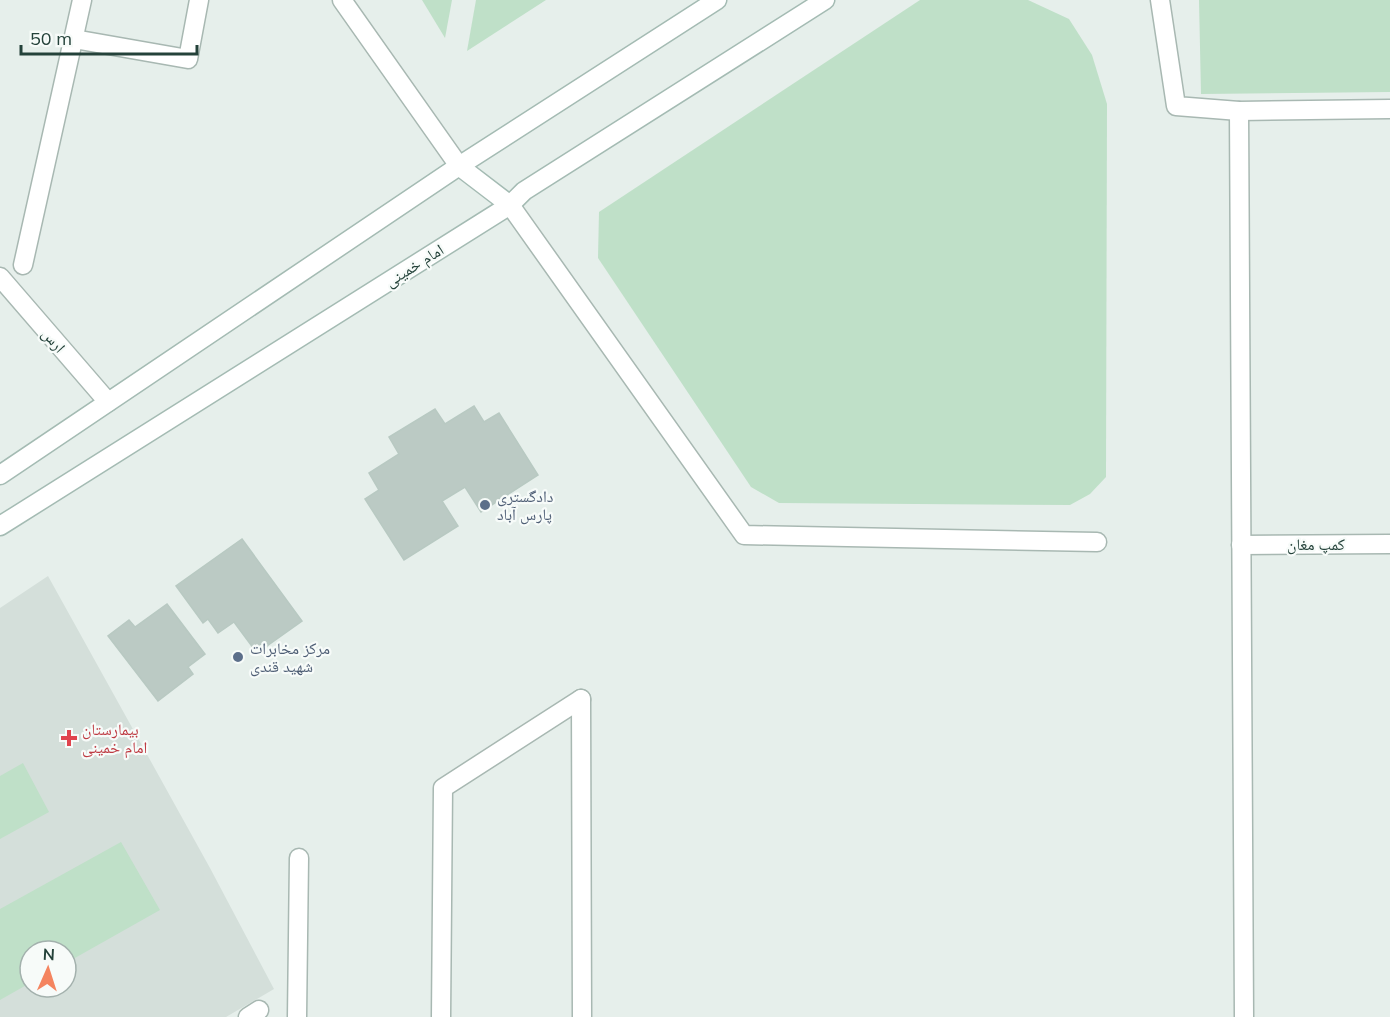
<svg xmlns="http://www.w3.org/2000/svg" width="1390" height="1017" viewBox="0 0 1390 1017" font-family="Mulish,'Noto Naskh Arabic',sans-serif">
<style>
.built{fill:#d4dfda;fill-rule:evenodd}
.green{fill:#bfe0c8}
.building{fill:#bbcac4;stroke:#b8c9c2;stroke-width:1.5}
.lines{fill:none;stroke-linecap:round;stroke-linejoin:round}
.minor-casing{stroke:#a8b8b2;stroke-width:21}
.tertiary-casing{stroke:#a8b8b2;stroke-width:21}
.secondary-casing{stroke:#a4bbb3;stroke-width:21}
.minor{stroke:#fff;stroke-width:18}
.tertiary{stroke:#fff;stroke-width:18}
.secondary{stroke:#fff;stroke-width:18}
.service-dot{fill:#5c6f8a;stroke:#f7fbf9;stroke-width:2}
.health-dot{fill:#e0444e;stroke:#f7fbf9;stroke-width:2}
.labels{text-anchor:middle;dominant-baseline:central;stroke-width:4.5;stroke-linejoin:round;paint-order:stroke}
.street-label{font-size:16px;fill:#24423a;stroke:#f7fbf9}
.service-label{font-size:16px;fill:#4e5e75;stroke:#f7fbf9;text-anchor:start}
.health-label{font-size:16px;fill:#be3a42;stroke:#f7fbf9;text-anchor:start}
</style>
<rect width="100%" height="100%" fill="#e6efeb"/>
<path class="built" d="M 48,576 L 210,868 L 274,989 L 226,1017 L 0,1017 L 0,608 ZM 30,951 L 66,951 L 66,987 L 30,987 Z"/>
<g class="green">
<polygon points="422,0 452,0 445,38"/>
<polygon points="476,0 546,0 467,51"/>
<polygon points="920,0 1028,0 1069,19 1092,55 1107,104 1106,477 1090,494 1070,505 779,503 751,487 598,258 599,212"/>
<polygon points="1199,0 1390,0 1390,92 1201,94"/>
<polygon points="23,763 49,812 0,839 0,776"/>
<polygon points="121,842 160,910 66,963 66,951 30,951 30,983 0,1000 0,909"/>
</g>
<g class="building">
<polygon points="474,406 484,422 499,413 538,475 481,512 465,487 442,501 458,526 404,560 365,499 379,490 369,473 399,454 389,437 435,409 445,424"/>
<polygon points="242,539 302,621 257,653 234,622 218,633 208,619 203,623 176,586"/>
<polygon points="167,604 205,654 188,667 193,674 158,701 108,636 129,620 135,627"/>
</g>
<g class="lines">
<defs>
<g id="minor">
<polyline points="342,0 459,166"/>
<polyline points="1160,0 1176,106 1239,111 1390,109"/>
<polyline points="74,39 188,59 199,0"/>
<polyline points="1239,111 1244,1017"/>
<polyline points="510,205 744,535 1097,542"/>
<polyline points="23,265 82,0"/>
<polyline points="1241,545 1390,544"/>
<polyline points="581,699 582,1017"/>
<polyline points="248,1017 259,1010"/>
<polyline points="297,1017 299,858"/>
<polyline points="441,1017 443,788 581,699"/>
</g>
<polyline id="tertiary" points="0,277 108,402"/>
<g id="secondary">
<polyline points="459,166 510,205"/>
<polyline points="0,475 459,166 717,0"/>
<polyline points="0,526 510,205 524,191 825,0"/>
</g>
</defs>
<use href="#minor" class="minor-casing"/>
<use href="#tertiary" class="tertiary-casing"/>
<use href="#secondary" class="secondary-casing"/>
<use href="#minor" class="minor"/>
<use href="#tertiary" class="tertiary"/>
<use href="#secondary" class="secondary"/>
</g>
<g class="service-dot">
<circle cx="485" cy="505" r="6"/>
<circle cx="238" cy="657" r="6"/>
</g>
<path class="health-dot" d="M66 729h6v6h6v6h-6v6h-6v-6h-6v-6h6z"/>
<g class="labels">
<g class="street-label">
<text transform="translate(414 265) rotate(-32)">امام خمینی</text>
<text transform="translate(54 340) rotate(49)">ارس</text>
<text x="1316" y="544">کمپ مغان</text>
</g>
<g class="service-label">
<text x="497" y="496">دادگستری<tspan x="497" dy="18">پارس آباد</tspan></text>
<text x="250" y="648">مرکز مخابرات<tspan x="250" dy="18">شهید قندی</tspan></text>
</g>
<g class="health-label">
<text x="82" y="729">بیمارستان<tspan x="82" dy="18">امام خمینی</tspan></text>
</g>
</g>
<g transform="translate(48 969) rotate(3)"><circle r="28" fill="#f7fbf9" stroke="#a3b1ad" stroke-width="1.5"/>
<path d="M0-4.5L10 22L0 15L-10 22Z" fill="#f4845f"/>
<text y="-9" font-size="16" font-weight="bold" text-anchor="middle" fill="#24423a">N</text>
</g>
<path d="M21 45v9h176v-9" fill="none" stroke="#24423a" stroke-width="3"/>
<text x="30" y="45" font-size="18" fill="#24423a" stroke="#f7fbf9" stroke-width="4.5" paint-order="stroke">50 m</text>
</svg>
